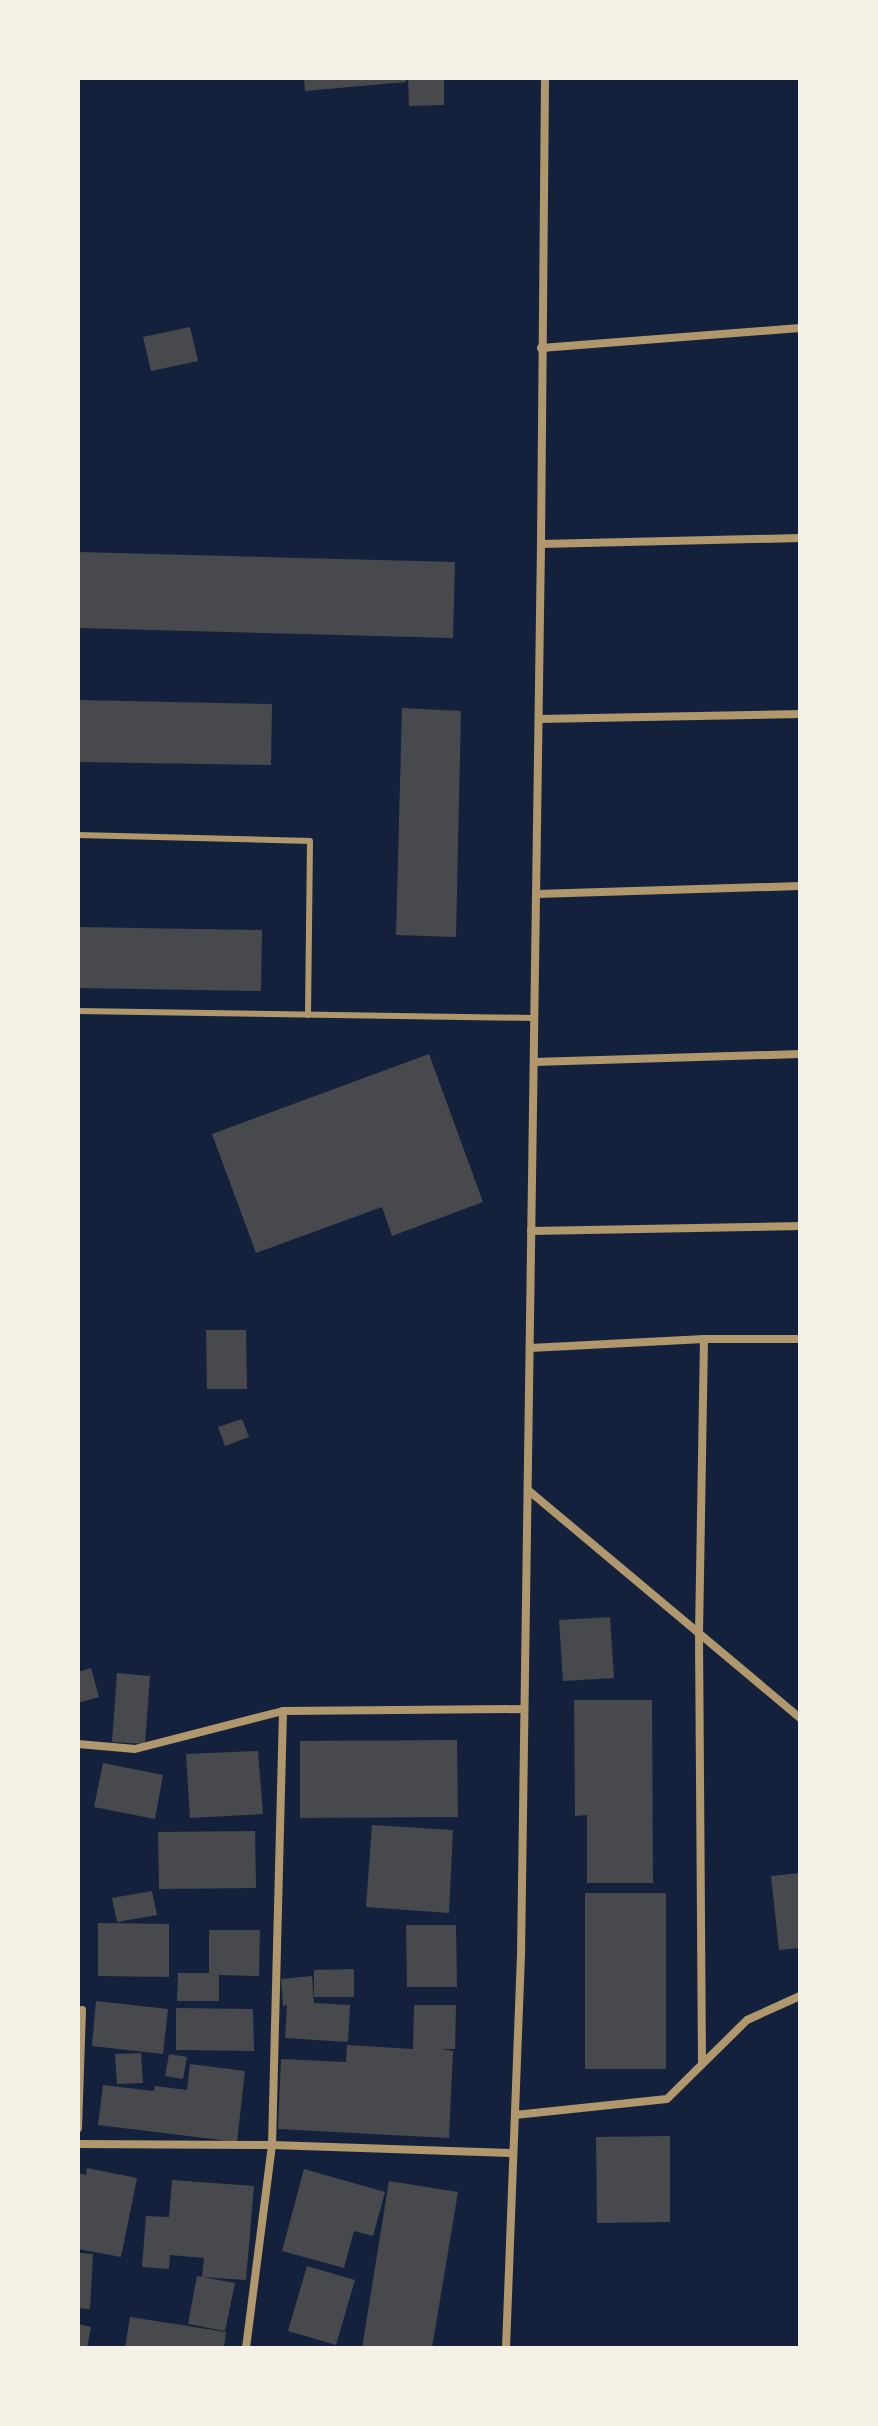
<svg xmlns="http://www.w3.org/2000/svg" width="878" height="2426" viewBox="0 0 878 2426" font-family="Montserrat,sans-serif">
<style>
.building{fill:#48494c}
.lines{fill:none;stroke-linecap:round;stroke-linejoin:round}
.service{stroke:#b1986c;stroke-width:6}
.minor{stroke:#b1986c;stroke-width:8}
</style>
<rect width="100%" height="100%" fill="#14213d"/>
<g class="building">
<polygon points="304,78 406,78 406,82 305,91"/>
<polygon points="408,78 444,78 444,105 409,106"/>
<polygon points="190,327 198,361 151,371 143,337"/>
<polygon points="78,552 455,562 453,638 78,628"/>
<polygon points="78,700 272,704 271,765 78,762"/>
<polygon points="402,708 461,711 456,937 396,935"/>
<polygon points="78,927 262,930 261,991 78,988"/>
<polygon points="429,1054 483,1202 392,1236 382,1207 256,1253 212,1134"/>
<polygon points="206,1330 246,1330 247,1389 207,1389"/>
<polygon points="242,1419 249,1437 225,1446 218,1427"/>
<polygon points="610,1617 614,1678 563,1681 559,1620"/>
<polygon points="91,1668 99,1697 78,1703 78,1672"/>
<polygon points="117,1673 150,1676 145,1744 112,1742"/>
<polygon points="574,1700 652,1700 653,1883 587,1883 587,1815 575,1816"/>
<polygon points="457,1740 458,1817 300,1818 300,1741"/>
<polygon points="258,1751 263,1814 190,1818 186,1754"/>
<polygon points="103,1763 163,1775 155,1819 94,1807"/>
<polygon points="372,1825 453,1830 449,1913 366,1907"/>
<polygon points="255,1831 256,1888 159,1889 158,1832"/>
<polygon points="800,1873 800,1948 779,1950 771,1876"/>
<polygon points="152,1891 157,1915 117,1922 112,1898"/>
<rect x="585" y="1893" width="81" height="176"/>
<polygon points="98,1923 169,1924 169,1977 98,1976"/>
<polygon points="406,1925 456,1925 457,1987 407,1987"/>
<polygon points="209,1930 260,1930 259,1976 219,1975 219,2001 177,2001 178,1973 209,1973"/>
<polygon points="354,1969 354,1997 314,1997 314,1970"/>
<polygon points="312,1976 314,2003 350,2005 348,2042 285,2038 287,2005 283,2006 281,1979"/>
<polygon points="96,2001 168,2009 163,2054 92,2046"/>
<polygon points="414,2005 456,2005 455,2049 441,2049 453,2051 449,2138 278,2129 281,2059 346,2062 347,2045 413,2049"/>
<polygon points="176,2008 253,2009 254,2051 176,2050"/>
<polygon points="141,2053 143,2083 117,2084 115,2054"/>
<polygon points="169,2054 187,2057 183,2079 165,2076"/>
<polygon points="190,2064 245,2071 237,2142 98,2125 103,2085 154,2091 155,2086 187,2090"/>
<polygon points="670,2136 670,2222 597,2223 596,2137"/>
<polygon points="87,2168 137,2178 121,2257 78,2249 78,2173 86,2175"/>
<polygon points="304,2169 385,2192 373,2236 354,2231 344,2268 282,2251"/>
<polygon points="172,2180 254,2186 246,2280 202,2277 204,2258 170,2255 169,2269 142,2267 146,2216 169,2217"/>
<polygon points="389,2181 458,2192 432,2348 362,2348"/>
<polygon points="78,2253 93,2254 90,2309 78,2308"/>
<polygon points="307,2266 355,2280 336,2345 288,2331"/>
<polygon points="197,2276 235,2283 225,2331 188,2324"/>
<polygon points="130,2317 226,2332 224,2348 125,2348"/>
<polygon points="78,2324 91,2327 87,2348 78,2348"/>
</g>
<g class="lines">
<g class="service">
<polyline points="78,835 310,841 308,1015"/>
<polyline points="78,1011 534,1018"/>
</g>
<g class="minor">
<polyline points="541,348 800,328"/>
<polyline points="541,544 800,538"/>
<polyline points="539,719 800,714"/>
<polyline points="536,894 800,886"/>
<polyline points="534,1062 800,1054"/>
<polyline points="531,1231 800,1226"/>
<polyline points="530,1348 704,1339 800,1339"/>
<polyline points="528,1490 800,1718"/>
<polyline points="78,1744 135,1749 283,1711 524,1709"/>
<polyline points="702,2063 699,1634 704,1339"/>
<polyline points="515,2115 667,2099 747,2020 800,1996"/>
<polyline points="78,2128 82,2010"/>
<polyline points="78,2144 272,2145 513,2153"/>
<polyline points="246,2348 272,2145 283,1711"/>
<polyline points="506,2348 521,1955 541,544 545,78"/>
</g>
</g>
<rect width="878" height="2426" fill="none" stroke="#f6f1e7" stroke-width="160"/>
</svg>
